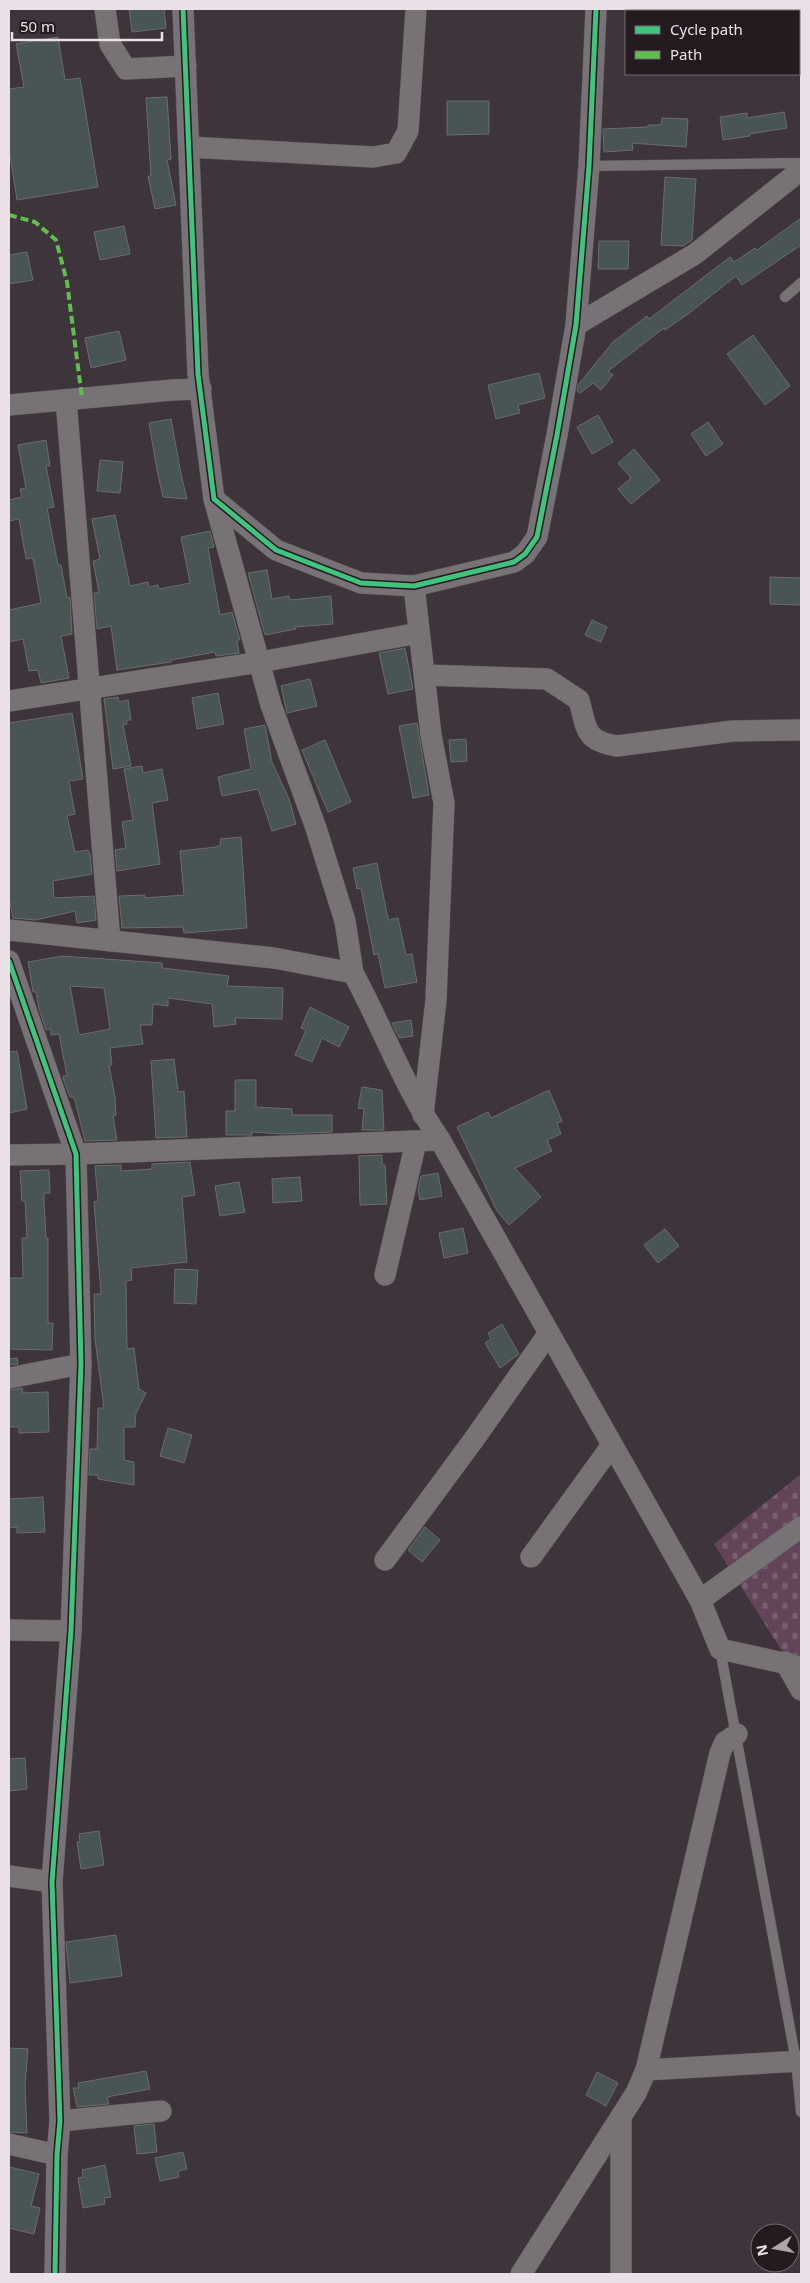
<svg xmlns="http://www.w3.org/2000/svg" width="810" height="2283" viewBox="0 0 810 2283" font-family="'Noto Sans',sans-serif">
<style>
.cemetery{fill:url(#cemetery-stones)}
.building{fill:#495454;stroke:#6b6c6d;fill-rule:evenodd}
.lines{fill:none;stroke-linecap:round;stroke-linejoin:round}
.lane-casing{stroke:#595056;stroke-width:11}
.street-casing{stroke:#595056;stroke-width:22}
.lane{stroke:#777275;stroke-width:10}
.street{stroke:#777275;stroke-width:21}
.quiet{stroke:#5fbe4e;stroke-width:4;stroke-dasharray:8 4;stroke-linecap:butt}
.cycleway-casing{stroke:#231b20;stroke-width:8}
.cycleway{stroke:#40c37c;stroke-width:5}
</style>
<defs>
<pattern id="cemetery-stones" width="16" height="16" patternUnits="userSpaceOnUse" patternTransform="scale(1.25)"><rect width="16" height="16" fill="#624558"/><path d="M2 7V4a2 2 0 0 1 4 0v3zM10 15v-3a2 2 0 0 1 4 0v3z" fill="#796070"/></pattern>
</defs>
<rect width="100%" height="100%" fill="#3e343b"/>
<polygon class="cemetery" points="801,1474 801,1681 714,1544"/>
<g class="building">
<polygon points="129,9 164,9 166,28 132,32"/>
<polygon points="58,37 65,80 80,78 98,187 17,200 9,149 9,89 24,87 16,44"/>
<polygon points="167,97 171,159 167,160 176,205 155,209 148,176 151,176 146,98"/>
<polygon points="447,101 489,101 489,134 447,135"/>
<polygon points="784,112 787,128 749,134 750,136 723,140 720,117 747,113 747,118"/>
<polygon points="662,118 688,119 686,147 632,143 633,150 604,152 603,129 648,127 648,125 661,125"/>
<polygon points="665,177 696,179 692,240 683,246 661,245"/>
<polygon points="801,218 801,245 742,285 736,276 688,314 665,330 664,328 608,371 613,375 601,390 593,383 580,393 577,391 578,385 613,342 647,316 649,319 730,257 734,262 755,248 757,250"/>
<polygon points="124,226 130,254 100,260 94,232"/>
<polygon points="599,241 629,241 628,269 598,269"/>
<polygon points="27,252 33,280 9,284 9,255"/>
<polygon points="119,331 126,360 91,368 85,338"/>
<polygon points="753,335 790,386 765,405 727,354"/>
<polygon points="539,373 545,398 518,405 520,413 496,419 488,385"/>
<polygon points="598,415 613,442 592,454 577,427"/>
<polygon points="171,419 181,474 187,499 163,497 157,470 149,423"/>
<polygon points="708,422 723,444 706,456 691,434"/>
<polygon points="46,440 50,466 46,466 54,507 47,508 58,565 61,565 67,598 70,597 72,634 61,636 69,678 41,683 38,670 29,671 23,639 9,642 9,610 41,603 34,563 32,558 26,559 19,519 9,521 9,500 22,497 20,489 26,488 18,445"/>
<polygon points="634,449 660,480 631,504 618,489 631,478 618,463"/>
<polygon points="100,460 123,462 120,493 97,491"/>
<polygon points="115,515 130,586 148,582 149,587 158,585 159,589 190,583 181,537 210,531 214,547 208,548 220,615 232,612 240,640 237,640 239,653 216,656 215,652 171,660 171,662 117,670 111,626 97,629 94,593 99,592 93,561 100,559 92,519"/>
<polygon points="267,570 272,599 289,596 290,600 331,596 333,624 295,627 296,629 265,635 248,573"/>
<polygon points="770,577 801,578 801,605 770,604"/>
<polygon points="592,620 607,627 601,642 585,635"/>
<polygon points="405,648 413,689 388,694 379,653"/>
<polygon points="310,679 317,706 287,713 281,686"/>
<polygon points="218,693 224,724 197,729 192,698"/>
<polygon points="118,697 119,702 128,700 131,720 127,720 127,724 123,725 131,766 113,769 104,699"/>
<polygon points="72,713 83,779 69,781 75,814 67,816 75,852 88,850 90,854 92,874 53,881 54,898 94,896 96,920 77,923 75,911 36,920 13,918 9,897 9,723"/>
<polygon points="417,723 429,795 413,798 399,726"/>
<polygon points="265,725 272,762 289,799 296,824 272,831 258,789 222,796 218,777 251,769 244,729"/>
<polygon points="466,739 467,761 451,762 449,740"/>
<polygon points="325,740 351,802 328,812 302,750"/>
<polygon points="142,766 143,773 162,769 168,800 152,803 160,864 117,871 115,850 126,848 122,822 133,820 124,769"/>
<polygon points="241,837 247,928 184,933 183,927 122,928 119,896 145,895 145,898 184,895 180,851 216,847 221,845 220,839"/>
<polygon points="377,863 387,914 389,920 398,918 406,955 412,954 417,982 385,988 378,954 374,955 361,888 357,889 353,868"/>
<path d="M 62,956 L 162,963 L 162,968 L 229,976 L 227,986 L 283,988 L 282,1019 L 235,1018 L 236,1024 L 214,1027 L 212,1004 L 168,998 L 168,1006 L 153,1004 L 152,1025 L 140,1025 L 143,1044 L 110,1048 L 112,1065 L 109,1065 L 115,1097 L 116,1115 L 113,1116 L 117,1140 L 85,1141 L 74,1097 L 70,1097 L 64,1081 L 63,1076 L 67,1076 L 59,1034 L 51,1035 L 51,1029 L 46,1030 L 39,1009 L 36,992 L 33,992 L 28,962 ZM 70,986 L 104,988 L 110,1029 L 79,1035 Z"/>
<polygon points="310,1007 349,1027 339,1047 322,1038 312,1062 295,1055 306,1030 301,1028"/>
<polygon points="411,1020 413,1036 399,1038 392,1023"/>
<polygon points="17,1051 27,1109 9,1113 9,1052"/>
<polygon points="174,1059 178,1092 184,1091 187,1137 156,1138 151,1061"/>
<polygon points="235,1080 256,1080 256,1107 292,1109 292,1115 332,1115 332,1132 281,1134 252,1132 252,1135 226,1135 226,1111 235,1111"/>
<polygon points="362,1087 382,1090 384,1130 362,1130 364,1109 358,1108"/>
<polygon points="549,1090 562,1121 557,1123 561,1134 547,1140 552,1151 515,1168 541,1197 509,1225 497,1211 457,1127 488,1112 491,1118"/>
<polygon points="382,1155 382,1165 385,1165 387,1204 360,1205 359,1156"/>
<polygon points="190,1162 195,1195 182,1197 187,1262 131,1268 132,1280 126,1281 127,1349 134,1348 139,1389 146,1393 136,1413 135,1427 124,1427 124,1460 134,1462 134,1485 98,1479 98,1475 89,1475 90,1449 97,1449 98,1408 104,1408 95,1339 94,1294 101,1294 94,1202 98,1201 95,1166 121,1165 121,1171 152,1169 152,1164"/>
<polygon points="49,1170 50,1193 44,1193 44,1200 46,1238 48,1238 48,1323 53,1323 52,1350 9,1349 9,1278 23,1278 22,1238 27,1238 25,1201 22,1201 20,1171"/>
<polygon points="438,1173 442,1196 420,1200 418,1190 421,1176"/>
<polygon points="300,1177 302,1201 273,1203 272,1179"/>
<polygon points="239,1182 245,1212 220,1216 215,1186"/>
<polygon points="463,1228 468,1253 444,1258 439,1233"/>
<polygon points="665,1229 679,1246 658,1263 644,1245"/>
<polygon points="175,1269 198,1270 196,1304 174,1303"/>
<polygon points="502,1324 519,1354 500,1368 485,1343 491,1339 488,1333"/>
<polygon points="17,1358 18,1364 9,1365 9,1359"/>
<polygon points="22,1388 23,1393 48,1392 49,1432 19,1433 19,1427 9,1427 9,1390"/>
<polygon points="168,1428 192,1435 184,1463 160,1456"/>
<polygon points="43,1497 45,1532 17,1533 17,1527 9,1528 9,1499"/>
<polygon points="425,1527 440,1540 422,1562 408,1550"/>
<polygon points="25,1758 27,1789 9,1791 9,1759"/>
<polygon points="99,1831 104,1865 81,1869 77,1842 80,1842 79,1834"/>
<polygon points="116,1935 122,1976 70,1983 66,1942"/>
<polygon points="9,2048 28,2049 25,2085 27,2133 9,2132"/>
<polygon points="146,2071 150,2089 107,2097 109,2104 77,2107 73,2088 79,2088 78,2083"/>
<polygon points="597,2072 618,2083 606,2106 586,2095"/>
<polygon points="154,2124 157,2152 137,2154 134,2126"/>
<polygon points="183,2152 187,2169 178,2171 179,2177 160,2181 155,2158"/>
<polygon points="105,2165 111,2197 104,2198 105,2204 83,2208 78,2178 83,2177 82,2170"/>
<polygon points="9,2167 39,2174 31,2206 40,2208 34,2234 9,2228"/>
</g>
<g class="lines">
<defs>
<g id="lane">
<polyline points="589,166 801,163"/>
<polyline points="785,297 801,283"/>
<polyline points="720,1649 796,2061 801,2112"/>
</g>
<g id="street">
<polyline points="105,9 110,44 126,69 186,66"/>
<polyline points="183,9 198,374 214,499 276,550 361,583 414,586 514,562 525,554 537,537 557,435 576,325 589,166 596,9"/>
<polyline points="189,147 373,157 396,153 408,131 416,9"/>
<polyline points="576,325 695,254 801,170"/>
<polyline points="66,400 110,941"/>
<polyline points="9,405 172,390 201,389"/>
<polyline points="214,499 271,705 316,828 345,921 353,973"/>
<polyline points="414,586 431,735 444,803 436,1000 423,1115"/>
<path d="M 425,675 L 547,679 L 579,700 C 587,729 584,741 617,746 L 733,731 L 801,730"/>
<polyline points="9,701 260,662 419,633"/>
<path d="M 9,930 L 274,958 L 353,973 C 383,1028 404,1087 440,1140 L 700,1600 L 720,1649 L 801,1667"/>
<polyline points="9,961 76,1154 81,1364 71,1631 52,1882 60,2121 57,2155 55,2274"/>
<polyline points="9,1155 76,1154 440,1140"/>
<polyline points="385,1275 416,1142"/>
<polyline points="9,1378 81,1364"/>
<polyline points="531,1557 612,1445"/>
<polyline points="385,1560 472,1442 549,1333"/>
<polyline points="700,1600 801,1527"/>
<polyline points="9,1630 71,1631"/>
<polyline points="785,1662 801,1690"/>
<polyline points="9,1876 52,1882"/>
<polyline points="646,2070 801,2061"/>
<polyline points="621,2117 621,2274"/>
<polyline points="60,2121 161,2111"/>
<polyline points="9,2144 57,2155"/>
<polyline points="521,2274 636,2093 646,2070 720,1753 725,1742 737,1734"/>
</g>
</defs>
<use href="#lane" class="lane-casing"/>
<use href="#street" class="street-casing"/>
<use href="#lane" class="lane"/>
<use href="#street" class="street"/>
<polyline class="quiet" points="9,215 35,222 56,240 67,282 82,398"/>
<defs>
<g id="cycleway">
<polyline points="183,9 198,374 214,499 276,550 361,583 414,586 514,562 525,554 537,537 557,435 576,325 589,166 596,9"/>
<polyline points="9,961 76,1154 81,1364 71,1631 52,1882 60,2121 57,2155 55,2274"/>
</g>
</defs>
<use href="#cycleway" class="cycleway-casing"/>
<use href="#cycleway" class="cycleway"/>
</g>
<rect width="810" height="2283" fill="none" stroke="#ece0e8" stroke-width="20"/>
<rect x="625" y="10" width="175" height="65" fill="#231b20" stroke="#736a70"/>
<rect x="635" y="26" width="25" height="8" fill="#40c37c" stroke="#736a70"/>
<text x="670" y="35" font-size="15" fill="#ece0e8">Cycle path</text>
<rect x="635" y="51" width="25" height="8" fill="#5fbe4e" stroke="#736a70"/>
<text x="670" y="60" font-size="15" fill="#ece0e8">Path</text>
<g transform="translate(775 2248) rotate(259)"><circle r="24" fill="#231b20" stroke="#736a70"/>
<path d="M0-4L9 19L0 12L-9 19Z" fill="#afa4ab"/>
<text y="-8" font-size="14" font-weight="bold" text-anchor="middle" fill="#ece0e8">N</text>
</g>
<path d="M12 32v8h150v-8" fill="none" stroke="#ece0e8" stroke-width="2.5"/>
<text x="20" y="32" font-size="15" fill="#ece0e8" stroke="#231b20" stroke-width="4" paint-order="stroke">50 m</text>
</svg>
